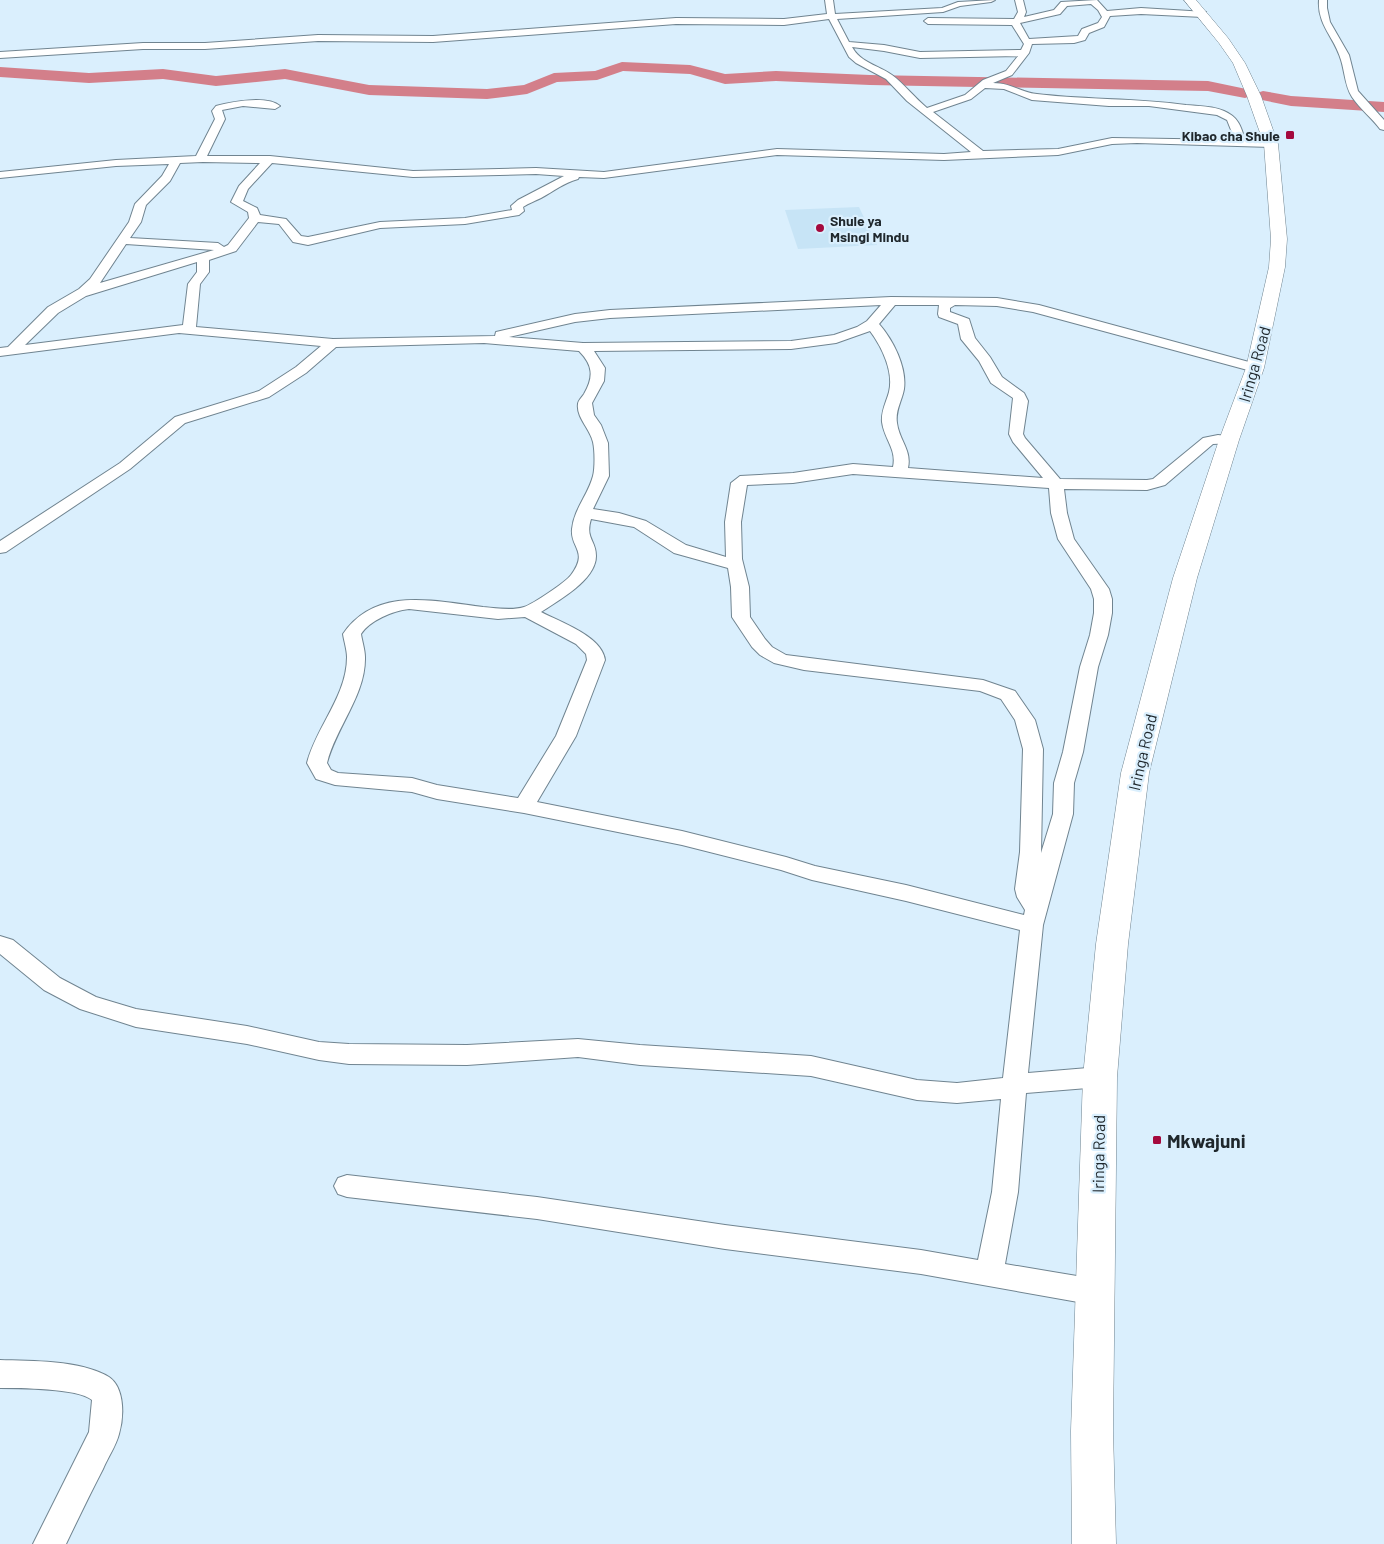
<svg xmlns="http://www.w3.org/2000/svg" width="1384" height="1544" viewBox="0 0 1384 1544" font-family="Barlow,sans-serif">
<style>
.built{fill:#c7e4f6}
.lines{fill:none;stroke-linecap:round;stroke-linejoin:round}
.river{fill:#d37f8a;fill-rule:evenodd}
.street-casing{stroke:#708490;stroke-width:2}
.highway-casing{stroke:#708490;stroke-width:1}
.street{fill:#fff;fill-rule:evenodd}
.highway{fill:#fff;fill-rule:evenodd}
.poi-dot{fill:#a4093d;stroke:#daeffd;stroke-width:2}
.labels{text-anchor:middle;dominant-baseline:central;stroke-width:4.5;stroke-linejoin:round;paint-order:stroke}
.far-poi-label{font-size:14px;font-weight:bold;fill:#1f272c;stroke:#daeffd;text-anchor:end}
.street-label{font-size:16px;fill:#1f272c;stroke:#daeffd}
.near-poi-label{font-size:19px;font-weight:bold;fill:#1f272c;stroke:#daeffd;text-anchor:start}
</style>
<rect width="100%" height="100%" fill="#daeffd"/>
<polygon class="built" points="859,207 877,245 798,249 785,210"/>
<g class="lines">
<g class="river">
<polygon points="622,62 690,65 725,74 776,71 870,75 1208,81 1251,90 1253,93 1251,96 1245,98 1208,91 870,85 776,81 725,84 690,74 623,71 597,80 557,82 527,94 487,99 369,95 285,79 216,86 163,79 89,83 0,77 0,67 89,73 163,69 216,76 285,69 369,85 487,89 524,85 554,73 595,71"/>
<polygon points="1263,91 1291,96 1384,102 1384,112 1291,106 1257,99 1255,96 1257,93"/>
</g>
<defs>
<g id="street">
<path d="M 825,0 L 833,0 L 835,14 L 942,8 L 958,2 L 995,0 L 991,2 L 960,6 L 943,12 L 837,19 L 849,42 L 884,45 L 920,52 L 1021,50 L 1024,44 L 1012,25 L 928,24 L 924,21 L 928,18 L 1014,19 L 1018,12 L 1015,0 L 1023,0 L 1026,12 L 1024,17 L 1054,10 L 1061,2 L 1097,0 L 1107,11 L 1141,8 L 1206,12 L 1206,16 L 1203,17 L 1141,14 L 1110,16 L 1104,27 L 1089,33 L 1085,40 L 1074,43 L 1032,44 L 1029,53 L 1012,75 L 993,83 C 1012,83 1022,93 1037,94 C 1087,100 1137,98 1186,105 C 1198,106 1213,106 1224,111 C 1238,117 1241,126 1245,140 L 1271,141 L 1276,144 L 1271,147 L 1137,143 L 1112,144 L 1058,155 L 944,160 L 777,155 L 604,178 L 579,177 L 578,179 C 563,183 554,191 541,198 C 535,201 529,203 523,207 L 524,211 L 519,215 L 465,224 L 380,228 L 308,245 L 293,242 L 279,224 L 258,222 L 236,251 L 209,260 L 209,272 L 200,284 L 196,327 L 333,339 L 495,336 L 496,332 L 575,314 L 610,310 L 891,297 L 997,298 L 1039,305 L 1260,365 L 1262,368 L 1260,371 L 1255,372 L 1033,312 L 997,306 L 955,305 L 950,308 L 950,312 L 969,319 L 975,338 L 990,357 L 1002,377 L 1024,393 L 1028,401 L 1023,434 L 1025,438 L 1060,479 L 1147,480 L 1153,479 L 1203,438 L 1218,435 L 1234,437 L 1236,440 L 1234,443 L 1213,444 L 1165,485 L 1147,490 L 1064,489 L 1067,513 L 1074,539 L 1109,589 L 1112,599 L 1112,613 L 1108,635 L 1098,667 L 1083,752 L 1074,783 L 1073,814 L 1043,925 L 1028,1073 L 1100,1067 L 1109,1070 L 1112,1077 L 1109,1084 L 1100,1087 L 1026,1093 L 1018,1192 L 1005,1264 L 1095,1279 L 1105,1283 L 1109,1292 L 1105,1301 L 1095,1305 L 921,1274 L 725,1249 L 537,1219 L 347,1197 L 338,1194 L 334,1186 L 338,1178 L 347,1175 L 537,1197 L 725,1225 L 921,1250 L 978,1260 L 992,1192 L 1001,1099 L 957,1103 L 917,1100 L 811,1076 L 640,1065 L 578,1057 L 467,1065 L 349,1064 L 319,1060 L 247,1044 L 136,1027 L 80,1009 L 44,990 L 0,954 L 0,936 L 13,940 L 60,978 L 96,997 L 136,1009 L 247,1026 L 319,1042 L 349,1044 L 467,1045 L 578,1039 L 640,1045 L 811,1056 L 917,1080 L 957,1083 L 1003,1078 L 1020,930 L 906,901 L 812,880 L 781,870 L 682,845 L 524,813 L 437,799 L 412,792 L 335,785 L 316,779 L 307,763 C 316,727 347,696 347,657 C 347,650 344,641 343,634 C 376,586 433,601 483,607 C 495,608 512,611 524,607 C 533,604 566,582 571,575 C 589,551 570,548 572,529 C 574,509 588,495 593,476 C 595,468 595,451 593,442 C 590,429 576,417 578,404 C 578,401 582,397 584,394 C 594,377 593,365 579,351 L 484,343 L 336,347 L 306,373 L 269,397 L 185,423 L 130,469 L 6,552 L 0,553 L 0,541 L 120,463 L 175,417 L 259,391 L 296,367 L 321,346 L 179,333 L 0,356 L 0,348 L 8,347 L 48,307 L 79,289 L 90,279 L 129,222 L 135,204 L 162,176 L 169,164 L 116,166 L 0,178 L 0,172 L 116,160 L 196,156 L 215,119 L 212,111 L 216,106 C 231,102 267,95 280,106 L 275,109 L 243,106 L 222,110 L 225,119 L 207,156 L 270,156 L 413,171 L 536,168 L 604,172 L 777,149 L 944,154 L 971,152 L 907,101 L 886,79 L 856,63 L 849,57 L 829,19 L 784,25 L 676,24 L 433,42 L 318,41 L 205,49 L 143,49 L 0,58 L 0,52 L 143,43 L 205,43 L 318,35 L 433,36 L 676,18 L 784,19 L 827,14 ZM 1091,4 L 1098,10 L 1102,17 L 1098,23 L 1082,29 L 1078,36 L 1029,39 L 1020,23 L 1060,14 L 1067,6 ZM 852,47 L 884,51 L 920,58 L 1018,56 L 1006,71 L 983,80 L 965,95 L 927,108 C 915,98 904,84 892,75 C 878,65 861,63 852,47 ZM 985,88 L 1004,89 L 1032,100 L 1109,106 L 1149,106 L 1217,115 L 1227,120 L 1235,140 L 1112,138 L 1058,149 L 983,151 L 933,112 L 971,99 ZM 203,162 L 260,163 L 239,186 L 231,202 L 248,212 L 249,218 L 228,245 L 224,247 L 218,243 L 130,238 L 141,222 L 146,205 L 170,181 L 180,163 ZM 272,163 L 413,177 L 536,174 L 564,176 L 518,200 L 511,206 L 512,210 L 465,218 L 380,222 L 308,237 L 301,236 L 286,219 L 260,215 L 257,208 L 243,201 L 248,189 ZM 126,244 L 214,250 L 100,283 ZM 197,262 L 197,272 L 188,284 L 183,325 L 25,345 L 58,313 L 86,296 ZM 881,305 L 867,321 L 857,327 L 834,335 L 791,341 L 583,343 L 509,337 L 575,322 L 610,318 ZM 895,305 L 939,305 L 938,314 L 939,317 L 958,324 L 961,339 L 979,361 L 991,383 L 1013,398 L 1009,434 L 1013,442 L 1043,478 L 908,468 C 912,450 899,440 897,423 C 895,410 902,401 904,389 C 907,367 893,340 879,324 ZM 870,331 C 882,347 894,372 889,392 C 886,403 881,411 882,422 C 884,439 897,449 893,467 L 853,464 L 793,473 L 740,476 L 731,483 L 725,522 L 726,557 L 686,545 L 646,521 L 619,513 L 593,509 L 609,476 L 608,443 L 601,425 L 594,415 L 592,403 L 604,381 L 605,368 L 594,351 L 791,349 L 836,343 ZM 853,474 L 1049,488 L 1051,513 L 1058,539 L 1091,589 L 1094,599 L 1094,613 L 1090,635 L 1080,667 L 1063,752 L 1054,783 L 1053,814 L 1041,853 L 1043,749 L 1035,720 L 1015,691 L 983,680 L 786,655 L 772,647 L 765,639 L 750,617 L 749,587 L 742,559 L 741,522 L 747,485 L 793,483 ZM 591,519 L 634,527 L 674,553 L 728,568 L 731,587 L 732,617 L 752,647 L 760,655 L 774,663 L 804,670 L 980,691 L 1001,699 L 1015,720 L 1023,749 L 1020,852 L 1015,889 L 1017,897 L 1025,910 L 1024,915 L 906,885 L 815,866 L 786,857 L 682,831 L 537,802 L 576,736 L 605,660 C 602,636 560,622 541,612 C 559,600 596,580 596,556 C 596,540 585,539 591,519 ZM 409,609 L 498,619 L 525,617 L 576,644 L 586,654 L 587,660 L 556,736 L 518,798 L 437,785 L 412,778 L 338,773 L 331,770 L 327,763 C 336,727 366,695 365,657 C 365,650 362,641 361,634 C 370,620 393,611 409,609 Z"/>
<path d="M 1319,0 L 1327,0 L 1327,8 L 1330,22 L 1349,55 L 1358,91 L 1384,120 L 1384,130 L 1380,129 C 1372,118 1360,109 1352,97 C 1345,86 1345,73 1341,60 C 1335,38 1317,25 1319,0 Z"/>
<path d="M 0,1360 C 31,1361 81,1360 109,1377 C 125,1388 124,1417 119,1434 C 116,1446 108,1457 103,1469 C 90,1494 78,1519 66,1544 L 33,1544 L 89,1432 L 92,1400 C 78,1388 19,1388 0,1388 Z"/>
</g>
<polygon id="highway" points="1184,0 1196,0 1228,38 1245,63 1261,96 1278,144 1287,239 1285,267 1264,368 1239,440 1197,578 1149,773 1128,944 1117,1077 1113,1431 1116,1544 1072,1544 1071,1431 1083,1077 1096,944 1121,773 1173,578 1219,440 1246,368 1269,267 1271,239 1264,144 1247,96 1233,63 1219,43"/>
</defs>
<use href="#street" class="street-casing"/>
<use href="#highway" class="highway-casing"/>
<use href="#street" class="street"/>
<use href="#highway" class="highway"/>
</g>
<g class="poi-dot">
<rect x="1285" y="130" width="10" height="10" rx="2.5"/>
<circle cx="820" cy="228" r="5"/>
<rect x="1152" y="1135" width="10" height="10" rx="2.5"/>
</g>
<g class="labels">
<g class="far-poi-label">
<text x="1280" y="135">Kibao cha Shule</text>
<text x="830" y="220" text-anchor="start">Shule ya<tspan x="830" dy="16">Msingi Mindu</tspan></text>
</g>
<g class="street-label">
<text transform="translate(1254 364) rotate(-74)">Iringa Road</text>
<text transform="translate(1142 752) rotate(-77)">Iringa Road</text>
<text transform="translate(1098 1154) rotate(-89)">Iringa Road</text>
</g>
<g class="near-poi-label">
<text x="1167" y="1140">Mkwajuni</text>
</g>
</g>
</svg>
